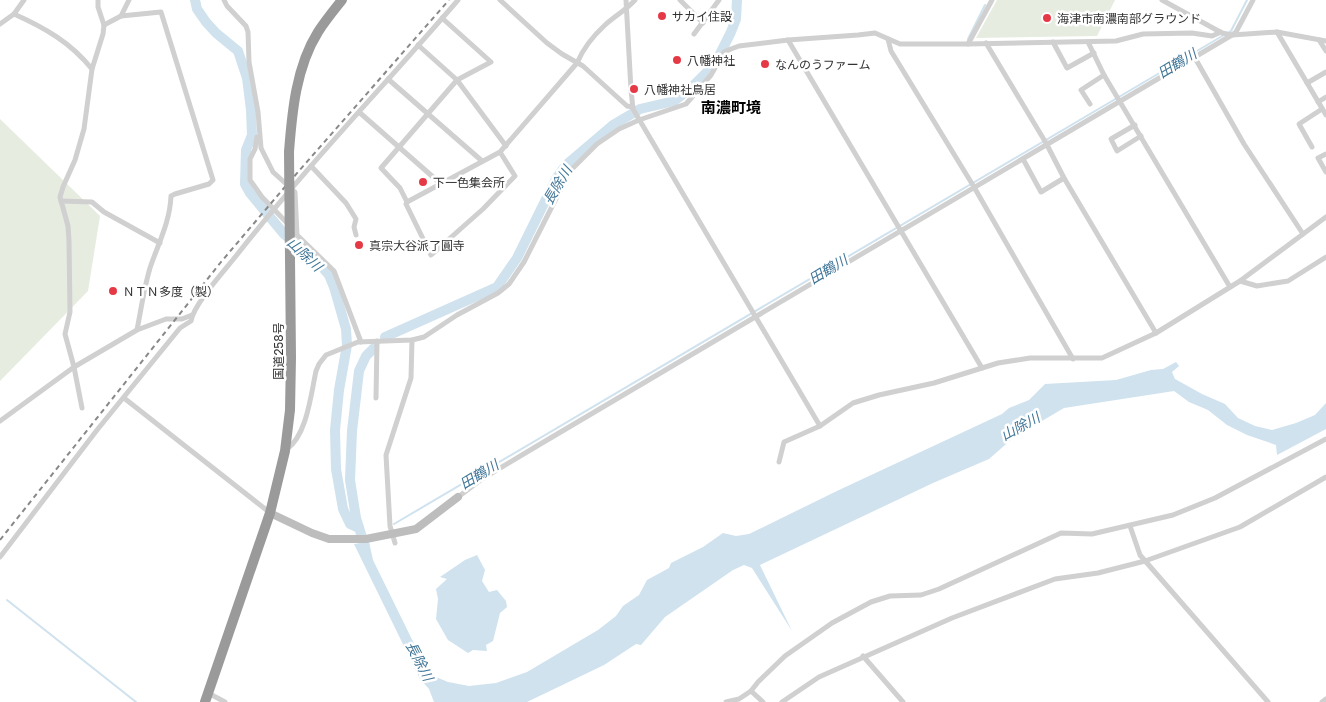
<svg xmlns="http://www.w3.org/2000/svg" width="1326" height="702" viewBox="0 0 1326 702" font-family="'Golos Text','Noto Sans JP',sans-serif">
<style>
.green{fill:#e6ecdf}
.water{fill:#cfe2ee}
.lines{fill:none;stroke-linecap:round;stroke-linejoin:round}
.stream{stroke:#cfe2ee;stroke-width:2}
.river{stroke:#cfe2ee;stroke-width:10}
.street{stroke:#d0d0d0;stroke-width:5}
.secondary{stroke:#bdbdbd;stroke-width:8}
.highway{stroke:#9a9a9a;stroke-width:10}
.rail{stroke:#888;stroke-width:2;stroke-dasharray:5 4;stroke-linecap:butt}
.highway-bridge{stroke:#9a9a9a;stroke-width:10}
.poi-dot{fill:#e63946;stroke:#fff;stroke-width:2}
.labels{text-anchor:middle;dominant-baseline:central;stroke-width:5;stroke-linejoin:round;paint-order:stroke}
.poi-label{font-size:12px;fill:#333;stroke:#fff;text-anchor:start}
.street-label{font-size:12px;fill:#333;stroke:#fff}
.water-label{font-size:14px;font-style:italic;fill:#3f7597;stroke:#fff}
.quarter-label{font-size:15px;font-weight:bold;fill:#000;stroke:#fff}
</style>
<rect width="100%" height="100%" fill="#fff"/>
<g class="green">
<polygon points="997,0 1115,0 1097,36 976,38"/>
<polygon points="0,119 100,216 88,291 0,381"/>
</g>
<g class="water">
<polygon points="1176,362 1179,366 1172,372 1175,379 1202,394 1225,404 1238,418 1255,426 1272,430 1296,423 1315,415 1326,403 1326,429 1277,455 1276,445 1247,435 1227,425 1208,410 1189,402 1174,391 1064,408 1013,438 989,459 933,483 760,565 792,631 752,568 744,565 733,570 665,617 641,645 636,644 604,665 527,702 434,702 429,689 420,679 354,544 369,542 373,560 424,664 436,677 448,682 469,686 496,683 527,672 598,630 616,616 623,606 639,595 647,580 669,568 671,563 703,547 723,533 736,536 749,534 839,490 1002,414 1009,408 1029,400 1045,384 1116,380 1151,370 1163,369"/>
<polygon points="477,555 485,570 482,581 489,592 497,590 506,601 507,607 500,613 493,641 486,645 487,651 473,650 468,653 448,640 436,619 438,599 436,589 447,579 440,577 465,560"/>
</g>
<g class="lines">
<g class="stream">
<polyline points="1228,33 1231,31 1247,0"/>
<polyline points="968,39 985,5"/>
<polyline points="394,524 1224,35"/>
<polyline points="7,600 136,702"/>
</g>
<g class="river">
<polyline points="195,0 197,9 206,22 216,33 238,51 247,78 251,110 252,135 246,150 245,184 250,193 284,234 323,268 329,275 334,287 346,329 347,345 339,390 335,430 336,469 343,509 350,524 359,528"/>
<polyline points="385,337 497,287 517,258 556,179 566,165 613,125 640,109 674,101 691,88 707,72 719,56 731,32 736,19 737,0"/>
<polyline points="365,547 356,518 350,480 352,431 359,371 366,356 374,348"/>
</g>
<g class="street">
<polyline points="224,0 227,6 246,26 248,32 249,62 258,112 261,148 273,172 295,192 297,235"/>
<polyline points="500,0 547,43 562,54 583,66 627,106 633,107"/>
<polyline points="626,0 631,90 633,109 820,426"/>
<polyline points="680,0 703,23"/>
<polyline points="1162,0 1222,33 1232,35 1277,32 1326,41"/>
<path d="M 14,14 C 45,28 70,42 92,69"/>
<path d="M 121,16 L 161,12 L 213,180 L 209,184 L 175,194 L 171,196 C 170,222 158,244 150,268 C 144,288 141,310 137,330"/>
<polyline points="0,24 14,14 24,0"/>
<polyline points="104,25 121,16 129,0"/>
<polyline points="1277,32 1326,115"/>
<polyline points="694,34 719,0"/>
<polyline points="888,39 891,51 974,187 1073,359"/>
<polyline points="788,40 982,368"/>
<polyline points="1319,40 1326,51"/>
<polyline points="1053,42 1067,68 1094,53"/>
<polyline points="1088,42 1104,75 1230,287"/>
<polyline points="986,43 1046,143 1064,178 1156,333"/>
<polyline points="968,44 992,0"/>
<polyline points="418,45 457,80 506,146"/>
<polyline points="1195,58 1244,144 1303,234"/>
<polyline points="388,79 482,161"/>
<polyline points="1307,83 1326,72"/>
<polyline points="1318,102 1326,97"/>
<polyline points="1090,104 1081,90 1104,75"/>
<polyline points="359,112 441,184"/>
<polyline points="1135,125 1111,139 1117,151 1141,136"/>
<polyline points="257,137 255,149 250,159 250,180 262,197 289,225"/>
<polyline points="1312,147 1299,124 1322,109"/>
<path d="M 500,152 L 515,176 L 483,209 L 431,255 L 406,204 L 407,202 L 500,152 L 577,63 C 583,49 593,36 605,25 C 615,16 626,10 635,0"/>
<polyline points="1326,154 1318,158 1326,172"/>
<polyline points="1023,159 1041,192 1064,178"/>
<polyline points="311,166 346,203 356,219 354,227 356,235"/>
<polyline points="61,201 92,202 104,212 160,243"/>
<polyline points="407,202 400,188 381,168 457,80 491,62 442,18"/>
<polyline points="296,234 334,271 361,342"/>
<polyline points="1240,281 1257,286 1288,281 1326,257"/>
<polyline points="124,398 269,512"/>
<polyline points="376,398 377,341"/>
<polyline points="82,408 74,367 65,334 70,312 69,241 68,226 60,197 63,187 75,160 84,129 92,69 103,34 104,25 98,7 98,0"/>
<polyline points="0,421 74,367 137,330 166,319 182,319 192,315"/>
<path d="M 287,449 C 307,435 311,394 316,371 L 319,364 L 326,355 L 358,342 L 412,340 L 424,337 L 457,315 L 498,293 L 509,284 L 524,262 L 570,171 L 597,144 L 619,129 L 639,120 L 686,104 L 711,75 L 724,52 L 731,49 L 739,46 L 788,40 L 858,35 L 875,33 L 900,44 L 968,44 L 1116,41 L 1143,34 L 1192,33 L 1212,36 L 1221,32"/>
<polyline points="779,462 784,442 820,426 853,403 879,395 934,383 998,363 1030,358 1102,358 1156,333 1240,281 1326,217"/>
<polyline points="458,497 482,479 537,446 1232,35 1236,32 1253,0"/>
<polyline points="1130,526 1140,555 1268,702"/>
<polyline points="395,543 390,526 386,455 411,378 412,340"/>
<path d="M 0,557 L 97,430 L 180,328 L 191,321 C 194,304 224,271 236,256 C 306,167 384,86 458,0"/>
<polyline points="863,656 903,702"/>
<polyline points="751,691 763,702"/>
<polyline points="208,693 225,702"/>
<polyline points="726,702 739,699 751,691 758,682 785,656 832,623 871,602 890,596 921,595 939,589 1061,533 1092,534 1173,515 1215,498 1326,439"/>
<polyline points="782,702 819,677 952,618 1055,579 1098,573 1145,561 1240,527 1326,477"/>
<polyline points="1322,702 1326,699"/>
</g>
<polyline class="secondary" points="270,513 312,533 329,539 366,539 416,529 458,497"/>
<g class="highway">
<path d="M 289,152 C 292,112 296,67 318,32 C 325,21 334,10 342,0"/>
<polyline points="205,702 270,513 285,451 290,410 291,358 290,258"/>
</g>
<polyline class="rail" points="0,540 221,262 284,188 449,0"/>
<polyline class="highway-bridge" points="289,152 290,258"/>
</g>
<g class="poi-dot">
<circle cx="662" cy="16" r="5"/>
<circle cx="1047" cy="18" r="5"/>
<circle cx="677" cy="60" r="5"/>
<circle cx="765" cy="64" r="5"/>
<circle cx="634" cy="89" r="5"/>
<circle cx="423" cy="182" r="5"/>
<circle cx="359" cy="245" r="5"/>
<circle cx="113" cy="291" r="5"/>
</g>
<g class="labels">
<g class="poi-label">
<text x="672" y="16">サカイ住設</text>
<text x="1057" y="18">海津市南濃南部グラウンド</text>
<text x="687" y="60">八幡神社</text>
<text x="775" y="64">なんのうファーム</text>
<text x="644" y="89">八幡神社鳥居</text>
<text x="433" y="182">下一色集会所</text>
<text x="369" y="245">真宗大谷派了圓寺</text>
<text x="123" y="291">ＮＴＮ多度（製）</text>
</g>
<g class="street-label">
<text transform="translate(278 351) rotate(-90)">国道258号</text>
</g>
<g class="water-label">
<text transform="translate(1177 63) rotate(-31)">田鶴川</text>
<text transform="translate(557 185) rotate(-59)">長除川</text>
<text transform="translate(305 254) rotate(43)">山除川</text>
<text transform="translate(828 269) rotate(-31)">田鶴川</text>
<text transform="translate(1020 426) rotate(-29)">山除川</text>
<text transform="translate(479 474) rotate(-31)">田鶴川</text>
<text transform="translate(420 661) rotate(63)">長除川</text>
</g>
<g class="quarter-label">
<text x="731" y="107">南濃町境</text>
</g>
</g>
</svg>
